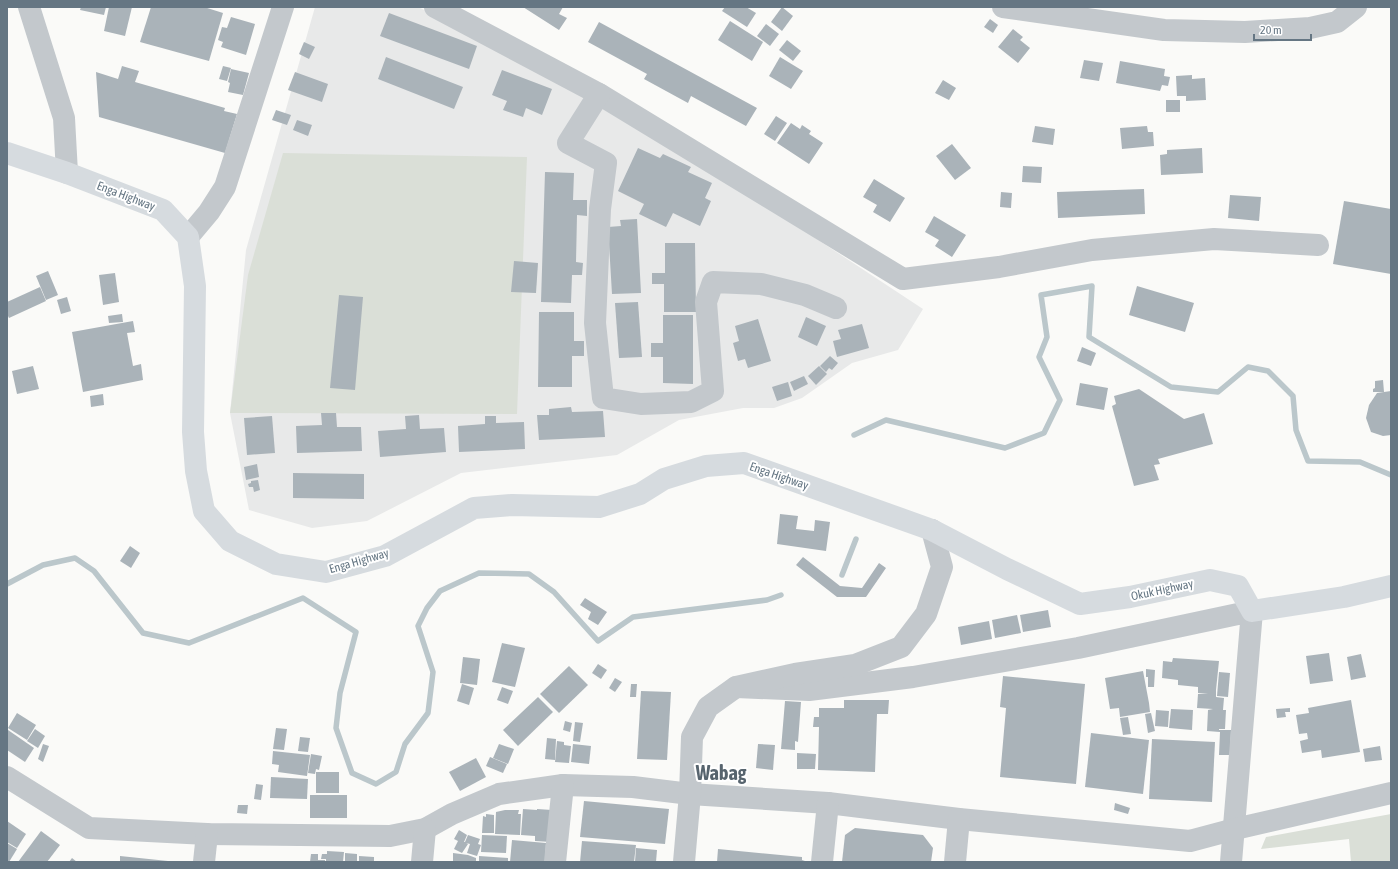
<svg xmlns="http://www.w3.org/2000/svg" width="1398" height="869" viewBox="0 0 1398 869" font-family="'Asap Condensed',sans-serif">
<style>
.built{fill:#e8e9e9}
.green{fill:#dadfd7}
.lines{fill:none;stroke-linecap:round;stroke-linejoin:round}
.stream{stroke:#bbc7cb;stroke-width:5.5}
.building{fill:#aab3b9}
.minor{stroke:#c3c8cc;stroke-width:22}
.major{stroke:#d6dbdf;stroke-width:22}
.labels{text-anchor:middle;dominant-baseline:central;stroke-width:4;stroke-linejoin:round;paint-order:stroke}
.street-label{font-size:12px;fill:#657683;stroke:#fff}
.town-label{font-size:20px;font-weight:bold;fill:#57646e;stroke:#fff}
</style>
<rect width="100%" height="100%" fill="#fafaf8"/>
<polygon class="built" points="315,7 418,7 508,50 636,120 923,309 898,350 852,363 802,398 774,408 743,408 679,420 617,455 461,473 367,521 312,528 249,510 230,413 246,250"/>
<g class="green">
<polygon points="283,153 527,157 517,414 230,413 248,275"/>
<polygon points="1391,814 1391,862 1351,862 1349,839 1261,849 1266,837"/>
</g>
<g class="lines">
<g class="stream">
<polyline points="854,435 886,420 1005,448 1044,433 1060,400 1039,357 1047,337 1041,295 1092,286 1089,337 1171,387 1218,392 1248,367 1268,371 1293,396 1296,430 1308,461 1360,462 1391,475"/>
<polyline points="842,575 856,539"/>
<polyline points="7,584 43,565 75,558 94,571 143,633 189,643 303,598 356,632 340,693 336,728 352,773 376,784 396,772 405,744 428,713 433,672 418,626 427,608 440,591 479,573 529,574 554,592 598,641 633,617 767,600 781,595"/>
</g>
</g>
<g class="building">
<polygon points="81,7 106,7 104,15 80,10"/>
<polygon points="109,7 132,7 125,36 104,31"/>
<polygon points="151,7 204,7 223,13 209,61 140,42"/>
<polygon points="523,7 563,7 559,14 567,18 559,30"/>
<polygon points="725,7 746,7 756,13 747,27 722,11"/>
<polygon points="782,7 793,16 782,31 771,22"/>
<polygon points="389,13 477,46 469,69 380,36"/>
<polygon points="231,17 255,24 246,55 221,47 223,42 218,40 222,27 227,28"/>
<polygon points="990,19 998,25 993,33 984,27"/>
<polygon points="730,21 763,42 752,61 718,40"/>
<polygon points="599,22 757,108 746,126 691,96 688,103 644,79 647,74 588,42"/>
<polygon points="766,24 779,34 770,46 757,36"/>
<polygon points="1013,29 1023,37 1020,40 1030,48 1018,63 998,47"/>
<polygon points="787,40 801,51 793,61 779,50"/>
<polygon points="304,42 315,47 309,59 299,54"/>
<polygon points="386,57 463,87 454,109 378,79"/>
<polygon points="780,57 803,71 791,89 769,76"/>
<polygon points="1084,60 1103,63 1099,81 1080,78"/>
<polygon points="1120,61 1165,69 1164,76 1170,77 1168,86 1162,85 1160,91 1116,83"/>
<polygon points="122,66 139,71 135,82 225,108 224,111 237,114 225,153 99,117 96,72 118,79"/>
<polygon points="223,66 231,68 227,81 219,79"/>
<polygon points="231,69 249,73 243,95 228,92 230,83 228,82"/>
<polygon points="502,70 552,89 542,115 526,108 523,117 503,110 507,101 492,95"/>
<polygon points="295,72 328,84 322,102 288,90"/>
<polygon points="1192,75 1192,79 1205,78 1206,100 1186,101 1186,96 1177,96 1176,76"/>
<polygon points="943,80 956,88 949,100 935,93"/>
<rect x="1166" y="100" width="14" height="12"/>
<polygon points="276,110 291,115 287,125 272,120"/>
<polygon points="776,116 787,123 775,141 764,134"/>
<polygon points="297,120 312,125 308,136 293,130"/>
<polygon points="791,123 800,129 802,125 811,131 809,134 823,143 809,164 777,143"/>
<polygon points="1035,126 1055,129 1053,145 1032,142"/>
<polygon points="1147,126 1148,132 1153,132 1154,146 1122,149 1120,128"/>
<polygon points="952,144 971,168 955,180 936,156"/>
<polygon points="638,148 660,158 663,154 691,167 688,172 712,183 705,198 711,201 700,226 673,213 666,227 639,214 644,204 618,191"/>
<polygon points="1202,148 1203,173 1161,175 1160,155 1167,154 1167,150"/>
<polygon points="1023,166 1042,167 1041,183 1022,182"/>
<polygon points="545,172 574,173 573,200 587,200 587,216 577,215 576,262 583,263 582,275 572,275 571,303 541,302"/>
<polygon points="874,179 905,198 890,222 873,212 877,205 863,197"/>
<polygon points="1144,189 1145,214 1058,218 1057,192"/>
<polygon points="1001,192 1012,193 1011,208 1000,207"/>
<polygon points="1230,195 1261,197 1259,221 1228,218"/>
<polygon points="1344,201 1391,209 1391,274 1333,264"/>
<polygon points="934,216 966,235 952,257 935,246 939,240 925,232"/>
<polygon points="637,219 641,293 612,294 608,227 621,226 620,220"/>
<polygon points="665,243 695,243 696,312 664,312 664,284 652,284 652,273 665,273"/>
<polygon points="514,261 538,263 536,293 511,292"/>
<polygon points="48,271 58,295 46,300 36,276"/>
<polygon points="115,273 119,302 103,305 99,275"/>
<polygon points="1137,286 1194,303 1185,332 1129,315"/>
<polygon points="40,287 46,301 9,318 7,314 7,302"/>
<polygon points="339,295 363,297 355,390 330,388"/>
<polygon points="67,297 71,311 61,314 57,300"/>
<polygon points="638,302 642,357 619,358 615,303"/>
<polygon points="539,312 574,312 574,341 584,341 584,356 572,356 572,387 538,387"/>
<polygon points="122,314 123,322 109,323 108,316"/>
<polygon points="663,315 693,315 693,384 663,383 663,357 651,357 651,343 663,343"/>
<polygon points="806,317 826,326 817,346 798,337"/>
<polygon points="758,319 771,361 748,368 745,359 738,361 733,343 739,341 735,326"/>
<polygon points="133,321 135,332 127,333 133,366 141,364 143,380 83,392 72,332"/>
<polygon points="862,324 869,348 837,357 833,341 841,339 838,330"/>
<polygon points="1082,347 1096,353 1091,366 1077,361"/>
<polygon points="830,356 838,363 832,370 829,368 826,372 820,366"/>
<polygon points="33,366 39,389 17,394 12,371"/>
<polygon points="819,366 827,374 816,385 808,376"/>
<polygon points="804,376 808,384 794,391 790,382"/>
<polygon points="1383,380 1384,392 1373,392 1373,389 1375,388 1375,381"/>
<polygon points="788,382 792,396 777,401 772,387"/>
<polygon points="1080,383 1108,388 1104,410 1076,405"/>
<polygon points="1139,389 1184,419 1204,413 1213,444 1158,459 1160,464 1154,465 1159,480 1134,486 1112,406 1116,404 1114,396"/>
<polygon points="1391,391 1391,435 1383,436 1371,432 1366,418 1369,405 1377,393"/>
<polygon points="103,394 104,405 91,407 90,396"/>
<polygon points="571,407 572,412 603,411 605,437 539,440 537,415 549,415 549,409"/>
<polygon points="321,413 336,413 337,427 361,427 362,451 297,453 296,426 322,425"/>
<polygon points="419,415 420,429 444,428 446,452 380,457 378,431 406,429 405,416"/>
<polygon points="272,416 275,453 247,455 244,418"/>
<polygon points="485,416 496,416 496,423 524,422 525,449 459,452 458,426 485,424"/>
<polygon points="257,464 259,477 246,480 244,467"/>
<polygon points="293,473 364,474 364,499 293,498"/>
<polygon points="258,480 260,490 254,492 253,487 249,487 248,484 251,483 251,481"/>
<polygon points="780,514 798,516 796,529 814,531 815,520 830,522 826,551 777,544"/>
<polygon points="130,546 140,553 131,568 120,561"/>
<polygon points="803,557 840,586 862,588 879,563 886,568 866,597 837,597 796,565"/>
<polygon points="585,598 607,612 598,625 588,619 591,612 580,605"/>
<polygon points="1048,610 1051,627 1023,632 1020,615"/>
<polygon points="1017,615 1021,633 995,638 992,620"/>
<polygon points="989,621 992,639 961,645 958,627"/>
<polygon points="502,643 525,648 515,687 492,682"/>
<polygon points="1329,653 1333,681 1310,684 1306,656"/>
<polygon points="1361,654 1366,677 1351,680 1347,657"/>
<polygon points="463,657 480,659 477,685 460,683"/>
<polygon points="1173,658 1219,661 1216,690 1209,690 1216,690 1216,697 1224,698 1223,710 1226,710 1225,729 1219,729 1219,730 1231,730 1230,755 1219,755 1220,732 1207,731 1208,710 1213,709 1197,708 1198,694 1208,694 1198,693 1198,687 1178,685 1178,680 1162,678 1163,661 1172,662"/>
<polygon points="598,664 607,670 601,679 592,673"/>
<polygon points="569,666 588,685 559,713 540,694"/>
<polygon points="1146,669 1155,670 1154,687 1148,687 1148,677 1146,677"/>
<polygon points="1143,671 1149,703 1137,705 1149,703 1150,712 1120,717 1119,708 1110,709 1105,678"/>
<polygon points="1219,672 1230,673 1228,697 1217,696"/>
<polygon points="1003,676 1085,684 1076,784 1000,777 1006,708 1000,707"/>
<polygon points="615,678 622,682 615,692 609,688"/>
<polygon points="462,684 474,688 469,705 457,701"/>
<polygon points="631,684 637,684 636,697 630,697"/>
<polygon points="502,687 513,691 508,704 497,700"/>
<polygon points="641,691 671,692 667,760 637,759"/>
<polygon points="538,697 553,712 518,746 503,730"/>
<polygon points="844,700 889,700 888,714 877,714 875,772 818,770 819,727 813,727 814,717 819,717 819,708 844,708"/>
<polygon points="1351,700 1360,752 1322,758 1321,750 1302,753 1300,741 1308,739 1307,733 1299,734 1296,715 1309,713 1308,708"/>
<polygon points="785,701 801,702 798,742 795,741 795,750 781,749"/>
<polygon points="1290,708 1290,712 1285,712 1286,717 1277,718 1276,709"/>
<polygon points="1171,709 1193,710 1192,730 1169,728"/>
<polygon points="1156,710 1169,711 1168,727 1155,726"/>
<polygon points="17,713 36,725 27,740 8,728"/>
<polygon points="1151,713 1155,731 1148,733 1145,714"/>
<polygon points="1128,717 1131,734 1123,735 1120,718"/>
<polygon points="565,721 572,723 570,732 563,730"/>
<polygon points="575,722 583,723 580,742 573,741"/>
<polygon points="276,728 287,729 284,750 273,749"/>
<polygon points="35,729 45,736 38,748 27,741"/>
<polygon points="8,730 34,748 25,762 7,750"/>
<polygon points="1091,733 1149,740 1143,794 1085,787"/>
<polygon points="300,737 310,738 308,752 298,751"/>
<polygon points="547,738 556,739 555,760 545,759"/>
<polygon points="1152,739 1215,742 1212,802 1149,799"/>
<polygon points="557,741 564,742 564,745 571,746 569,763 555,762"/>
<polygon points="43,744 49,746 43,762 38,759"/>
<polygon points="499,744 514,749 508,764 493,758"/>
<polygon points="573,744 591,746 589,764 571,762"/>
<polygon points="758,744 775,745 773,770 756,768"/>
<polygon points="1380,746 1382,760 1365,762 1363,749"/>
<polygon points="273,751 310,755 307,776 278,772 279,765 272,764"/>
<polygon points="797,753 816,754 815,769 797,769"/>
<polygon points="311,754 322,756 319,770 316,769 315,774 308,773"/>
<polygon points="490,757 507,764 503,773 486,766"/>
<polygon points="476,758 486,777 460,791 449,772"/>
<rect x="316" y="772" width="23" height="21"/>
<polygon points="271,777 308,779 307,799 270,798"/>
<polygon points="256,784 263,785 261,800 254,799"/>
<rect x="310" y="795" width="37" height="23"/>
<polygon points="584,801 669,809 665,844 580,837"/>
<polygon points="1115,803 1130,808 1128,814 1114,810"/>
<polygon points="238,805 248,805 247,814 237,813"/>
<polygon points="523,809 537,810 536,834 537,809 552,810 551,842 535,841 535,836 521,835"/>
<polygon points="505,810 519,810 518,814 521,814 520,835 495,834 496,812"/>
<polygon points="486,814 494,815 494,833 482,833 483,816 486,817"/>
<polygon points="7,821 26,834 17,848 7,842"/>
<polygon points="855,828 923,835 933,848 931,862 842,862 845,835"/>
<polygon points="459,830 467,835 464,842 465,842 468,835 480,839 478,844 481,845 477,856 467,853 470,844 466,843 468,844 462,853 454,849 458,841 454,839"/>
<polygon points="41,831 60,845 47,862 18,862"/>
<polygon points="482,835 507,836 506,853 481,852"/>
<polygon points="512,840 546,843 545,862 510,862"/>
<polygon points="582,841 636,845 634,862 580,862"/>
<polygon points="7,843 17,849 9,862 7,862"/>
<polygon points="636,848 657,850 656,862 635,862"/>
<polygon points="718,849 791,856 791,861 791,856 802,857 802,860 808,862 717,862"/>
<polygon points="327,851 344,852 343,862 326,862 326,859 321,859 322,854 327,854"/>
<polygon points="345,853 357,854 357,862 345,862"/>
<polygon points="453,853 468,855 476,858 476,862 453,862"/>
<polygon points="311,854 318,854 318,860 325,860 325,862 310,862"/>
<polygon points="120,856 168,861 168,862 120,862"/>
<polygon points="359,856 374,857 374,862 359,862"/>
<polygon points="479,856 508,858 508,862 479,862"/>
<polygon points="72,858 77,862 69,862"/>
</g>
<g class="lines">
<g class="minor">
<polyline points="29,7 64,118 67,173"/>
<polyline points="435,7 599,94 903,279 999,267 1092,250 1214,239 1318,245"/>
<polyline points="1003,7 1164,30 1245,32 1310,28 1337,22 1356,7"/>
<polyline points="599,94 568,143 606,163 600,209 595,323 603,398 641,404 691,402 713,391 706,302 713,282 761,284 805,295 836,308"/>
<polyline points="188,237 209,212 225,187 283,7"/>
<polyline points="736,687 809,690 913,677 1078,648 1252,611 1231,862"/>
<polyline points="7,777 89,828 207,834 390,836 425,829 452,814 499,794 563,785 633,787 690,794 828,803 959,819 1190,841 1235,829 1391,793"/>
<polyline points="204,862 207,834"/>
<polyline points="422,862 425,829"/>
<polyline points="555,862 563,785"/>
<polyline points="684,862 690,794 692,737 708,707 736,687 795,674 855,665 901,647 926,614 942,567 932,530"/>
<polyline points="822,862 828,803"/>
<polyline points="955,862 959,819"/>
</g>
<polyline class="major" points="7,153 67,173 163,210 188,237 195,286 193,432 196,471 204,511 230,541 276,564 326,572 385,556 474,508 512,505 599,507 640,494 664,479 706,466 744,463 932,530 1007,569 1080,604 1130,597 1210,580 1238,586 1252,611 1344,597 1391,586"/>
</g>
<g class="labels">
<g class="street-label">
<text transform="translate(126 196) rotate(21)">Enga Highway</text>
<text transform="translate(779 476) rotate(19)">Enga Highway</text>
<text transform="translate(359 561) rotate(-16)">Enga Highway</text>
<text transform="translate(1162 590) rotate(-12)">Okuk Highway</text>
</g>
<g class="town-label">
<text x="721" y="772">Wabag</text>
</g>
</g>
<rect width="1398" height="869" fill="none" stroke="#657683" stroke-width="16"/>
<path d="M1254 34v6h57v-6" fill="none" stroke="#657683" stroke-width="2"/>
<text x="1260" y="34" font-size="12" fill="#657683" stroke="#ffffff" stroke-width="3" paint-order="stroke">20 m</text>
</svg>
